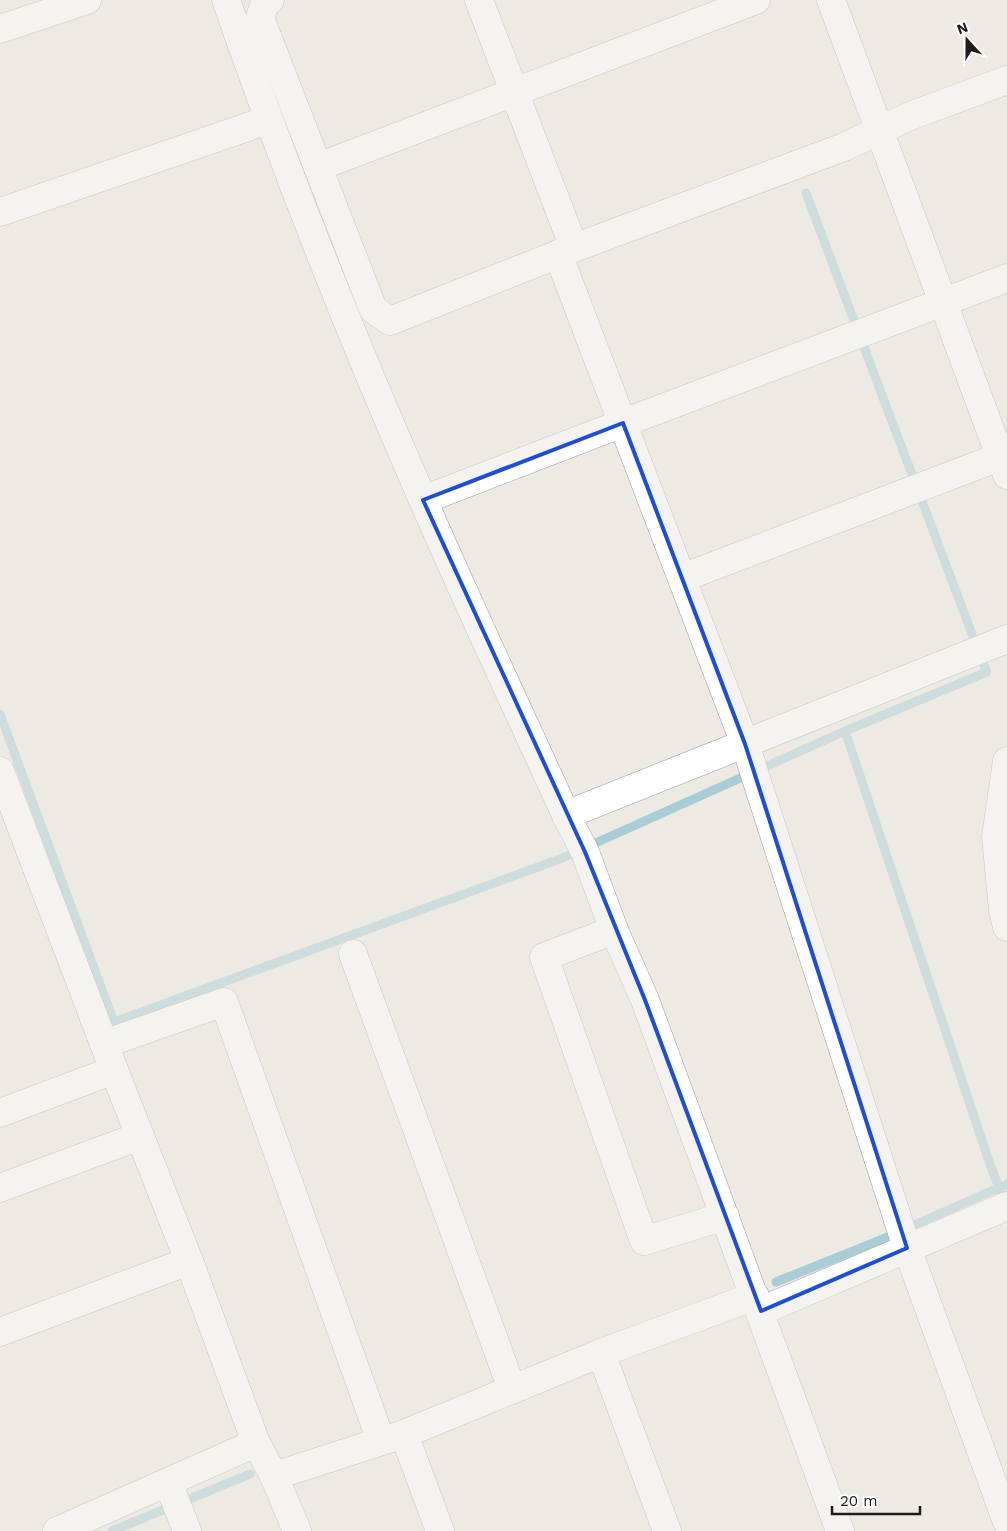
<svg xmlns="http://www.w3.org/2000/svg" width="1007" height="1531" viewBox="0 0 1007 1531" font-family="'Work Sans',sans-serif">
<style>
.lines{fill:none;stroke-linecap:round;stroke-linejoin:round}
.stream{stroke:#a9cdd6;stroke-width:9}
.minor-casing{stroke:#9e9e9e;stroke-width:29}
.minor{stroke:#fff;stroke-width:28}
.marked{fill:none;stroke:#1d4ed8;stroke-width:4;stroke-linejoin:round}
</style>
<rect width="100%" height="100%" fill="#edeae4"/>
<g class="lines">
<g class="stream">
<polyline points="806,193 972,634"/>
<polyline points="0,714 114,1022 560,859 845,731 991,1167 1005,1203"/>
<polyline points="845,731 987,672 984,666"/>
<polyline points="776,1282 878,1241 1007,1184"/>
<polyline points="112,1531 250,1474"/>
</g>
<defs>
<g id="minor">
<path d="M 226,0 C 285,169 351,336 423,500 C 469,606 518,710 566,815 L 585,852 L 614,930 L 645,1000 L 840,1531"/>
<polyline points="270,0 265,2 260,18 373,309 390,321 574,248 844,147 910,116 1007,80"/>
<polyline points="479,0 574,248"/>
<polyline points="831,0 1007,475"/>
<polyline points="0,29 87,0"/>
<polyline points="318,167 756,0"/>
<polyline points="0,212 268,120"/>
<polyline points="558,254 745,744 907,1248 1007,1522"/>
<polyline points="423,500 623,423 1007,278"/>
<polyline points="682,578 1007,454"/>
<polyline points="1007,761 996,837 1003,910 1007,927"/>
<polyline points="0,771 114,1070 189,1261 256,1443 274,1476 297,1531"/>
<polyline points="566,815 1007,639"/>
<polyline points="614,930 544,957 644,1241 725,1216"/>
<polyline points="353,954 512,1389"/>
<polyline points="104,1044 224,1002 381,1441"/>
<polyline points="0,1113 114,1070"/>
<polyline points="0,1188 140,1136"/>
<polyline points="761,1311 1007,1206"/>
<polyline points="0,1332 189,1261"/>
<polyline points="601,1353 667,1531"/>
<polyline points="404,1434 440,1531"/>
<polyline points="274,1476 404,1434 601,1353 755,1296"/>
<polyline points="168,1482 187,1531"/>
<polyline points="57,1531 256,1443"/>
</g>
</defs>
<use href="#minor" class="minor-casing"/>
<use href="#minor" class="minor"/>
</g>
<path d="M0 0H1007V1531H0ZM 623,423 L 745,744 L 907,1248 L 761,1311 L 645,1000 L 585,852 L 423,500 Z" fill="#edeae4" fill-opacity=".55" fill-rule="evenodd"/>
<path class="marked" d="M 623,423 L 745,744 L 907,1248 L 761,1311 L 645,1000 L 585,852 L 423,500 Z"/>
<g transform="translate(967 40) rotate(339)" stroke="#ffffff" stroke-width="4" paint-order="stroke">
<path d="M0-4L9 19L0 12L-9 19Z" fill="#1d1d1d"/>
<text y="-8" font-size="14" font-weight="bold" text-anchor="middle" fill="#1d1d1d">N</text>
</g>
<path d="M832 1506v8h88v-8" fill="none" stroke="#1d1d1d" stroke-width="2.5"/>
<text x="840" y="1506" font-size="15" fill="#1d1d1d" stroke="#ffffff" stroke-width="4" paint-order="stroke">20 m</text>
</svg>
